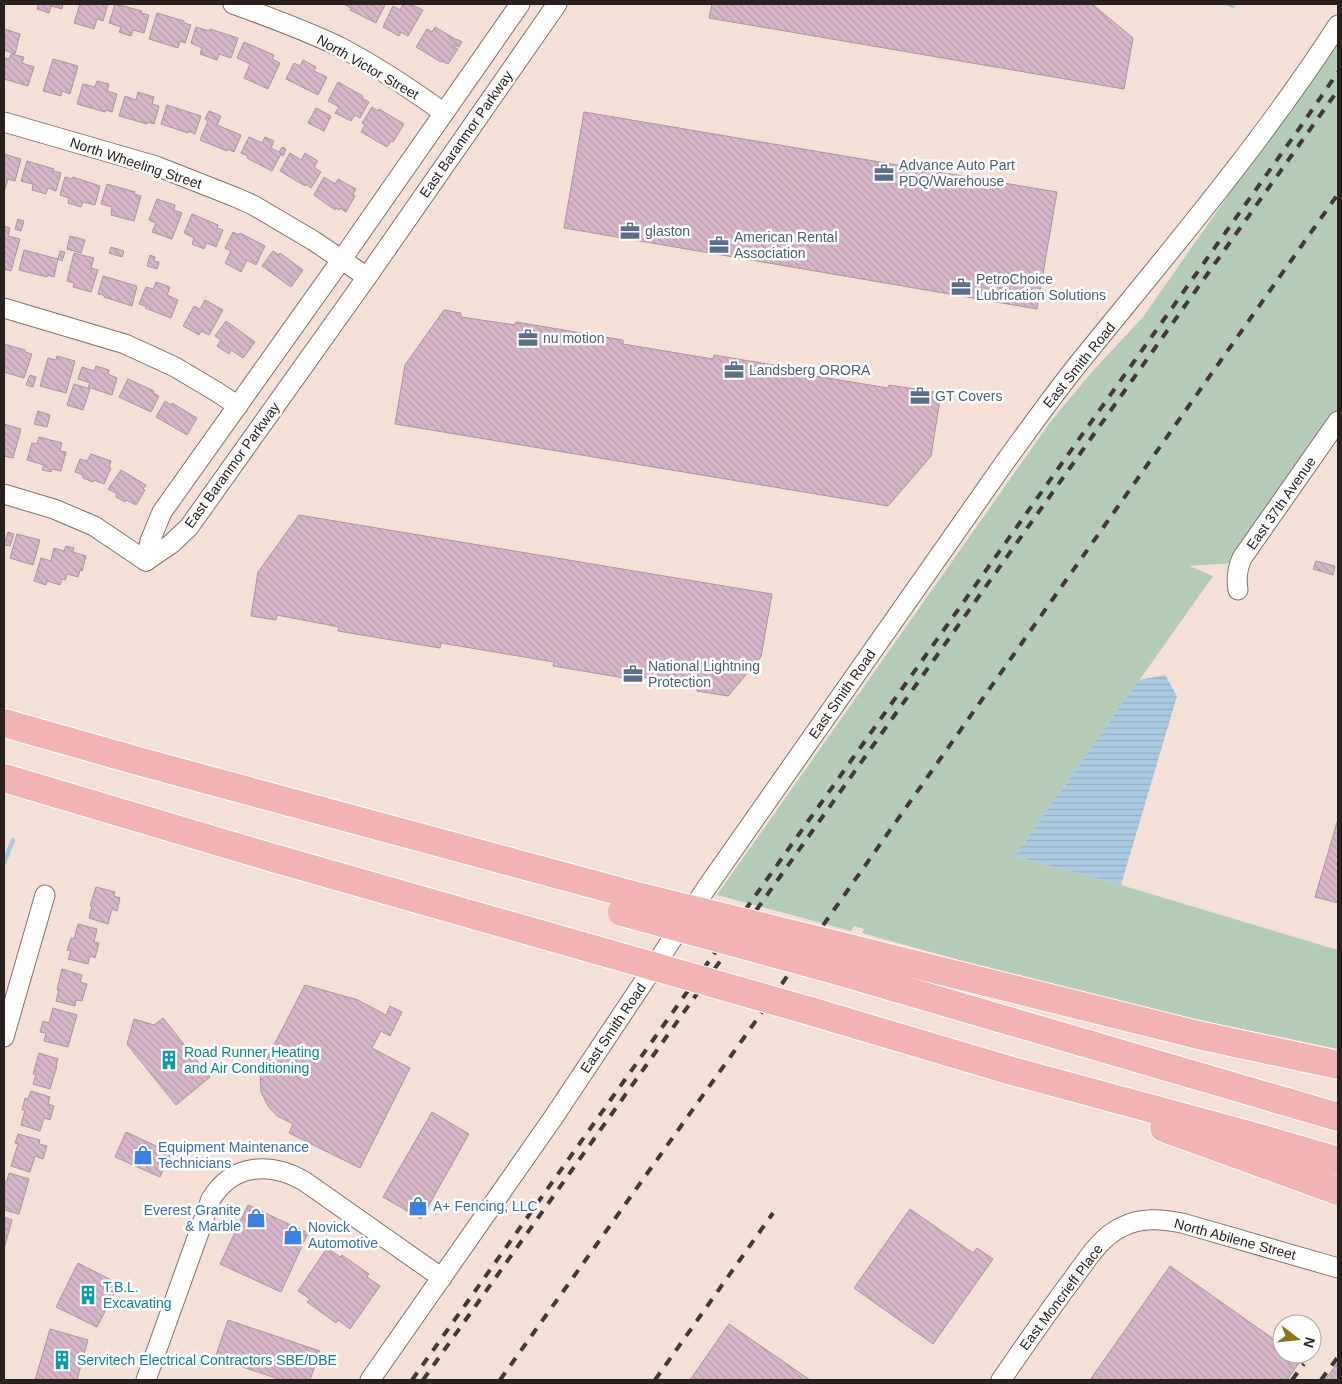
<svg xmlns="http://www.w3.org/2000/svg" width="1342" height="1384" viewBox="0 0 1342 1384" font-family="Arial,sans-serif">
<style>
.green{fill:#b4cbb7}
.water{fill:url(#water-rules)}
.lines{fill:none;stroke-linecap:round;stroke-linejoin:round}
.stream{stroke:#aacae0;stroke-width:4.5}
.building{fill:url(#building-back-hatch);stroke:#a7969f}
.minor-casing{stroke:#817068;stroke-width:21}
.highway-casing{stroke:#fff;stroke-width:30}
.minor{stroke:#fff;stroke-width:19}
.highway{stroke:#f1b4b3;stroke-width:28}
.rail{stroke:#413935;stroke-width:4;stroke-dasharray:9 9;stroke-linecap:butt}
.highway-bridge-casing{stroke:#fff;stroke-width:30;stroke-linecap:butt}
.highway-bridge{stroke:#f1b4b3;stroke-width:28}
.labels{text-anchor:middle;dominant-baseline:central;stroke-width:5;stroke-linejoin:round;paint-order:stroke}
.street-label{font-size:14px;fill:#28211e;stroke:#fff}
.service-label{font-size:14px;fill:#4e5e75;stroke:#fff;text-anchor:start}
.culture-label{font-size:14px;fill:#0d838f;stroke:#fff;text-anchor:start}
.shop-label{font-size:14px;fill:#366cbe;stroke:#fff;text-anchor:start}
</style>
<defs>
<pattern id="water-rules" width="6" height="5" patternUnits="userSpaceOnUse" patternTransform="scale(1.25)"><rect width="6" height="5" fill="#aacae0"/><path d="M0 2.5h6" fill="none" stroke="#92adc0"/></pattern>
<pattern id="building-back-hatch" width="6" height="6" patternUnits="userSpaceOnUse" patternTransform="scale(1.25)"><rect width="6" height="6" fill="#d7b5c8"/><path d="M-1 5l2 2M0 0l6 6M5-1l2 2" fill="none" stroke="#b99bab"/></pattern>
</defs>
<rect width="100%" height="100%" fill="#f4e0d7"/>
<polygon class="green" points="1338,38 1338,408 1253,531 1232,563 1189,566 1213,576 1015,856 1121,885 1338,950 1338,1049 1136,1007 1013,975 862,933 864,929 854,926 851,931 717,895 1051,421 1091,373 1143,317"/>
<polygon class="water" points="1165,675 1177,696 1121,885 1015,856 1139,680"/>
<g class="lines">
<g class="stream">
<polyline points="1229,4 1233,6"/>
<polyline points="4,863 13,840"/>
</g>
</g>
<g class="building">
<polygon points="39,4 63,4 62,9 51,6 49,13 37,9"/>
<polygon points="80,4 108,4 103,21 97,19 94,29 74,23"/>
<polygon points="115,4 142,11 141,13 149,15 144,33 133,30 131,36 119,32 121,27 109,23"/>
<polygon points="346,4 383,4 385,5 376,23 350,10 351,8 345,5"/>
<polygon points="403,4 410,4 423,10 408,36 401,32 399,36 383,27 393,6 400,10"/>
<polygon points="712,4 1092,4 1133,38 1124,89 709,18"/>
<polygon points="157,13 184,21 184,23 191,25 185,43 180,41 178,48 149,39"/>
<polygon points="196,27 209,31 210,29 238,38 231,58 219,54 217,60 200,54 202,48 191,43"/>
<polygon points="435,27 457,40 457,39 462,42 459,47 454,45 453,46 458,49 448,64 442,61 441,62 416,47 427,29 432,32"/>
<polygon points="4,29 20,34 15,54 4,50"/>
<polygon points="244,42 274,55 272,59 280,63 268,89 244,78 250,64 237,58"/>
<polygon points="11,54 24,57 22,63 34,67 28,86 4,79 4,58 9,59"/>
<polygon points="53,59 78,66 70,94 62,91 61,96 43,91"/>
<polygon points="303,60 316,67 314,71 327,77 318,95 286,79 294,63 300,66"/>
<polygon points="97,81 109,84 107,91 117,94 112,112 106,110 105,112 77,104 83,84 95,87"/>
<polygon points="338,82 363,96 362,98 369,102 360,118 355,115 351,121 335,113 339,107 328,101"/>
<polygon points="138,92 154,97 152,104 159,106 154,124 148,122 147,124 119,116 125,96 136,100"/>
<polygon points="167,105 201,116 195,134 189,131 188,133 161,124"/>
<polygon points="372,107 378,111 379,109 404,124 393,142 391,141 387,147 361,132 365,125 362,123"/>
<polygon points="316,108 331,116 324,131 308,123"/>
<polygon points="209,111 221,116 217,125 241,135 234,152 228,149 227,151 200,140 208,121 205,119"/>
<polygon points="584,112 1057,192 1037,309 564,228"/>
<polygon points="249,137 262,143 265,137 274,141 271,148 279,152 282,147 286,149 283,156 281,154 272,171 247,158 248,156 241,153"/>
<polygon points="290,153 301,160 305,153 318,161 314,167 321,172 311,188 306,184 305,186 280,171"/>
<polygon points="4,154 21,159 15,181 8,179 5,189 4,188"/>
<polygon points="27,161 54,169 53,171 61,173 56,191 48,188 46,194 32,190 33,184 21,181"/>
<polygon points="65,177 72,179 73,177 100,186 95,205 83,202 81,207 68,203 69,198 60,195"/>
<polygon points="324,177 335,184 338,179 356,189 353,194 355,196 346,212 340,208 339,210 336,208 335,210 314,195"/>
<polygon points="107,184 135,192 134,194 141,196 134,221 111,215 112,207 101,204"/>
<polygon points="157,199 175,205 174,210 182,213 172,239 152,232 156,223 149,220"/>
<polygon points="192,214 218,225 217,228 223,230 216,247 207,243 204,249 192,244 194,238 184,233"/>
<polygon points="18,219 24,221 21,231 15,229"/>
<polygon points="4,226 10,228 8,236 20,239 11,271 4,269"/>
<polygon points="233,232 239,235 240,233 265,246 256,265 247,260 241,272 225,263 231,251 225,248"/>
<polygon points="70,236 85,240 81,253 67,249"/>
<polygon points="111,247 124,251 122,257 109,253"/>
<polygon points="24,250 58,259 60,251 65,252 62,261 58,259 54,277 47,275 47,277 19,270"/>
<polygon points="273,251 279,255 280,253 303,270 291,287 262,266"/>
<polygon points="74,253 94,258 91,268 98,270 91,292 73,287 74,283 67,281"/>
<polygon points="150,255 155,257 154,261 159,262 157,269 147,266"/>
<polygon points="103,276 137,286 132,306 104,297 104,295 98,294"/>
<polygon points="156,282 170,287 167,295 178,300 171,318 145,308 146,306 139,304 146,287 153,289"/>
<polygon points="205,300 223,310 209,335 201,331 199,335 183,326 194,306 200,309"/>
<polygon points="444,310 461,313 461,317 515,325 516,322 623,340 623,344 713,359 714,355 809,371 809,375 888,388 889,385 941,393 931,456 888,506 395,424 405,365"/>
<polygon points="226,321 255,342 243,358 231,350 229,354 217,346 221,340 215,336"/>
<polygon points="4,344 25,350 25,352 32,354 24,378 4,372"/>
<polygon points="57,356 75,361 66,393 40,386 48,358 56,360"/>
<polygon points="96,366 109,370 108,374 117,378 112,395 88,387 90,383 78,379 82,367 94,371"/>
<polygon points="30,375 36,377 33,387 26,385"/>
<polygon points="128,379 154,391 153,393 159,396 151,412 119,397"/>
<polygon points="74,384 90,389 83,410 67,405"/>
<polygon points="165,401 171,405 172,403 197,418 187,435 156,417"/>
<polygon points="38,411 50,415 47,427 34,424"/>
<polygon points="4,424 21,429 13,458 4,456"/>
<polygon points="39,437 62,443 60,451 66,452 61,471 52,469 51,472 42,470 44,465 27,460 32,443 37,444"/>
<polygon points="91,454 111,461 109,467 111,468 104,484 94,480 93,482 83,478 83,476 81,475 82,474 75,472 80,459 87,461"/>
<polygon points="121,470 146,485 143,489 145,490 136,505 126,500 125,502 116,497 117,494 108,489"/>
<polygon points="299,515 772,594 761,657 728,696 697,691 697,687 642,677 642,681 553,666 554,662 441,643 440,648 338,631 339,627 277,615 276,620 251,616 258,572"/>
<polygon points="8,532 14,534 10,546 4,545"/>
<polygon points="17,534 40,540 33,565 10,558"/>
<polygon points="66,546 74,548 73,552 86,556 82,571 80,570 78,577 67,574 65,580 62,579 60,585 47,581 46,585 34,581 41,558 51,561 54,548 64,551"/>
<polygon points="1316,561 1335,566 1333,575 1313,569"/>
<polygon points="1338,819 1338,903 1315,897"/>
<polygon points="96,887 115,892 114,896 120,898 117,911 112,909 108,924 89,918 92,906 90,906"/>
<polygon points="78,924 97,929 94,942 99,943 95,958 90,956 88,964 68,959 71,951 67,950 71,938 74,939"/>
<polygon points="62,969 82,975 80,982 87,984 82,1001 76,1000 75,1006 56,1001 59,990 57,990"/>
<polygon points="305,985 358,1000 386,1015 390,1006 402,1012 390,1036 381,1031 372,1048 410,1068 360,1168 289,1133 293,1124 277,1116 268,1106 261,1092 260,1072"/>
<polygon points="53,1008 77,1015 68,1047 44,1041 46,1033 40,1032 43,1021 49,1023"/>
<polygon points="163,1018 210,1077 176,1105 127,1044 134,1019 154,1025"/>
<polygon points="39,1053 58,1059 56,1065 57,1066 50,1089 33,1084 36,1074 33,1074"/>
<polygon points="31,1091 50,1097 48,1104 54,1106 50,1120 44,1118 40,1131 21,1125 25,1110 22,1110 25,1098 28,1099"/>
<polygon points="432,1112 469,1134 421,1219 383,1197"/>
<polygon points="126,1132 171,1153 160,1177 115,1157"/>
<polygon points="18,1134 40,1140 39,1144 47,1146 43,1159 35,1156 30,1172 11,1166 18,1144 15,1143"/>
<polygon points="9,1173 29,1179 19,1214 4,1210 4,1181 7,1181"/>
<polygon points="248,1205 308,1233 281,1292 220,1264"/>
<polygon points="910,1209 973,1253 977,1248 993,1259 933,1344 854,1288"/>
<polygon points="4,1217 12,1220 4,1249"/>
<polygon points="327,1248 340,1257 342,1255 369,1274 367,1277 380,1286 350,1329 338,1320 336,1323 307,1302 310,1299 298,1291"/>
<polygon points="78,1263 119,1284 97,1327 56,1307"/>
<polygon points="1170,1266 1282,1345 1282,1354 1294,1354 1302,1359 1287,1380 1090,1380"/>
<polygon points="228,1320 320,1351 310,1380 282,1380 215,1358"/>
<polygon points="729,1324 810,1380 690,1380"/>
<polygon points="50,1329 88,1340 77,1380 35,1380"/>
<polygon points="1338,1362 1338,1380 1325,1380"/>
</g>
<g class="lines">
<defs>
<g id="minor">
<path d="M 233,4 C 269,17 305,30 340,47 C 376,66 411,89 444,113"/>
<polyline points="4,122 156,166 235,197 253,205 314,241 367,277"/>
<polyline points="4,308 125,344 175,367 217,392 238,406"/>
<polyline points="4,494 54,509 94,526 146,561"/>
<polyline points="146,561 171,544 189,527 367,277 557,4"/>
<polyline points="146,561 150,541 162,512 342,259 520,4"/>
<path d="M 1238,590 C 1236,578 1237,569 1242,558 L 1338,421"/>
<polyline points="4,1037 45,895"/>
<path d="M 146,1380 L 211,1199 C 233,1163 271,1162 304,1181 L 442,1278"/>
<path d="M 370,1380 L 553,1118 L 707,887 L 1005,462 C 1032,425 1058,388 1087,353 C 1174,246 1263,141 1338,25"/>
<path d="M 1001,1380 C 1024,1347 1047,1313 1072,1280 C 1086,1261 1100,1237 1122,1227 C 1141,1217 1161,1219 1182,1223 L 1338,1268"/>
</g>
<g id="highway">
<polyline points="4,723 138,761 633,895"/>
<polyline points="4,778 270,857 596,950"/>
<polyline points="853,949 1198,1035 1338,1065"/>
<polyline points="838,971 1338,1117"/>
<polyline points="810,1011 1012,1071 1256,1137 1338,1161"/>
<polyline points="1164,1128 1338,1191"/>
</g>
</defs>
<use href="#minor" class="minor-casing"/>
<use href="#highway" class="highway-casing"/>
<use href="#minor" class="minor"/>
<use href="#highway" class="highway"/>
<g class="rail">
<polyline points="412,1380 1301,126 1338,72"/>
<polyline points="423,1380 1338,90"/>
<polyline points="500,1380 743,1039 1338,194"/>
<polyline points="655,1380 773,1213"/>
<polyline points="1292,1380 1304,1364"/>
<polyline points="1321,1380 1338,1357"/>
</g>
<defs>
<g id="highway-bridge">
<polyline points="633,895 853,949"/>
<polyline points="622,912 838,971"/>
<polyline points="596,950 810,1011"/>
</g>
</defs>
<use href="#highway-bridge" class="highway-bridge-casing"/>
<use href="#highway-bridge" class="highway-bridge"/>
</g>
<defs>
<symbol id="office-bare" viewBox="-9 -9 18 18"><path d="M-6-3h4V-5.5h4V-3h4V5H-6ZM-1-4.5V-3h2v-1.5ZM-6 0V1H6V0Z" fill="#5c6f8a" stroke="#fff" stroke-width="2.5" paint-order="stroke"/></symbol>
<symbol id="building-bare" viewBox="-9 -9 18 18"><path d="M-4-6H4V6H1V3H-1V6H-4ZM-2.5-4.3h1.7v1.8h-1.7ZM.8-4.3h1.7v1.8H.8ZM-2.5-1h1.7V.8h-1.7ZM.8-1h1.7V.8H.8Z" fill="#0f9aa8" stroke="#fff" stroke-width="2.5" paint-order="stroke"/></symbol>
<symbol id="shop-bare" viewBox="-9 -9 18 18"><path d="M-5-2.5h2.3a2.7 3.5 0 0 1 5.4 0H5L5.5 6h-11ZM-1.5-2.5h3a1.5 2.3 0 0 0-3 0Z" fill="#3f7fe0" stroke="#fff" stroke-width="2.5" paint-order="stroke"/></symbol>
</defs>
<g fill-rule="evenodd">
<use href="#office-bare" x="870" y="159" width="28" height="28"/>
<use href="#office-bare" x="616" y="217" width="28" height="28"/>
<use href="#office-bare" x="705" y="231" width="28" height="28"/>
<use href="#office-bare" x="947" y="273" width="28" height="28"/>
<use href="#office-bare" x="514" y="324" width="28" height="28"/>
<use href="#office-bare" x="720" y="356" width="28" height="28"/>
<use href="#office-bare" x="906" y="382" width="28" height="28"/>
<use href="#office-bare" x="619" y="660" width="28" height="28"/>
<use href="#building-bare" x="155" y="1046" width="28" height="28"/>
<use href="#shop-bare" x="129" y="1141" width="28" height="28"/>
<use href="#shop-bare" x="404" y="1192" width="28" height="28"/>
<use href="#shop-bare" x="242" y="1204" width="28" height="28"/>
<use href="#shop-bare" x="279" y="1221" width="28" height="28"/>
<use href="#building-bare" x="74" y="1281" width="28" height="28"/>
<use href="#building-bare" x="48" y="1346" width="28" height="28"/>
</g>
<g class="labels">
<g class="street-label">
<text transform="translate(368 67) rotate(30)">North Victor Street</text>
<text transform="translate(466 134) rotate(-55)">East Baranmor Parkway</text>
<text transform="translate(136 163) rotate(18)">North Wheeling Street</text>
<text transform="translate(1079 365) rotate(-51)">East Smith Road</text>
<text transform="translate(232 465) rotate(-54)">East Baranmor Parkway</text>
<text transform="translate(1281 503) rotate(-55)">East 37th Avenue</text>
<text transform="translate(842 694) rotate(-55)">East Smith Road</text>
<text transform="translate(613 1028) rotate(-56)">East Smith Road</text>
<text transform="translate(1235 1239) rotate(15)">North Abilene Street</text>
<text transform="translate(1061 1297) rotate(-53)">East Moncrieff Place</text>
</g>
<g class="service-label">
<text x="899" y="165">Advance Auto Part<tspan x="899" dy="16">PDQ/Warehouse</tspan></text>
<text x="645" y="231">glaston</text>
<text x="734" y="237">American Rental<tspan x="734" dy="16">Association</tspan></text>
<text x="976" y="279">PetroChoice<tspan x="976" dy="16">Lubrication Solutions</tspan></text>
<text x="543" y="338">nu motion</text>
<text x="749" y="370">Landsberg ORORA</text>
<text x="935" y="396">GT Covers</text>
<text x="648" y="666">National Lightning<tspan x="648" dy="16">Protection</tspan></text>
</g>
<g class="culture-label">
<text x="184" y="1052">Road Runner Heating<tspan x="184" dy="16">and Air Conditioning</tspan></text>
<text x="103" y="1287">T.B.L.<tspan x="103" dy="16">Excavating</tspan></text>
<text x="77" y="1360">Servitech Electrical Contractors SBE/DBE</text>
</g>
<g class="shop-label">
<text x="158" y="1147">Equipment Maintenance<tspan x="158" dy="16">Technicians</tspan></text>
<text x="433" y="1206">A+ Fencing, LLC</text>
<text x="241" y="1210" text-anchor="end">Everest Granite<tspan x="241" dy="16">&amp; Marble</tspan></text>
<text x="308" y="1227">Novick<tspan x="308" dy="16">Automotive</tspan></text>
</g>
</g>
<rect width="1342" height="1384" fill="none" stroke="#28211e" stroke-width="10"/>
<g transform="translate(1297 1339) rotate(106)"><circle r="24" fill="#ffffff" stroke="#a9a6a5"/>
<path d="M0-4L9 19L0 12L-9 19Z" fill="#8d7418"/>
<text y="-8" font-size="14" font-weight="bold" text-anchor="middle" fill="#28211e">N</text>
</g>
</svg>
